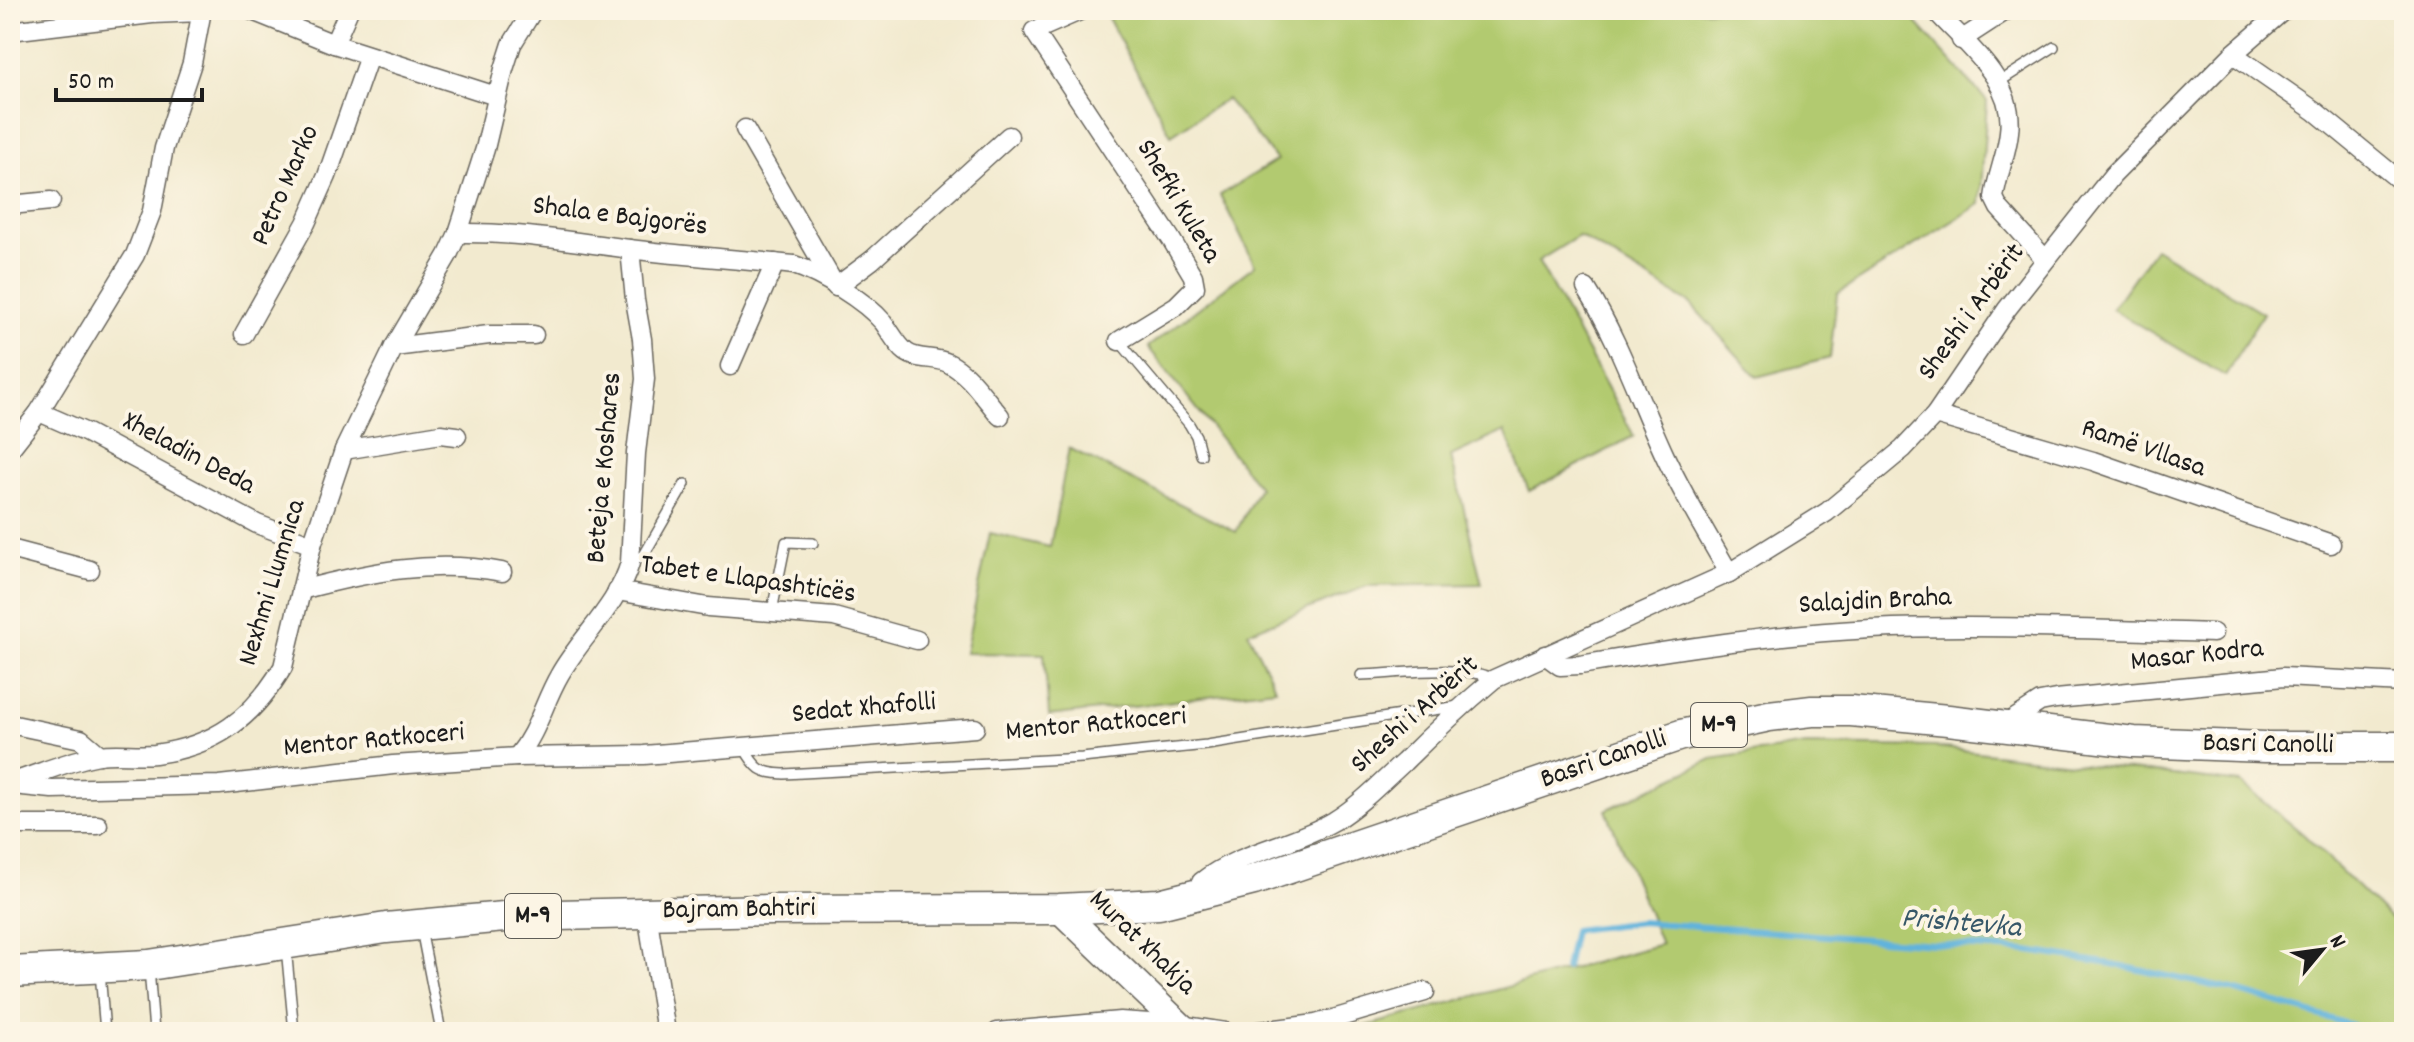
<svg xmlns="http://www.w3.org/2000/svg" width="2414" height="1042" viewBox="0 0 2414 1042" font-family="Dekko,sans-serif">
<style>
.green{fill:#b2ca6f;stroke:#677346;stroke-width:2}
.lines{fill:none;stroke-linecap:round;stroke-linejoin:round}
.stream{stroke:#60b3dc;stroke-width:6}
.lane-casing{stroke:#67645b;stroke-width:12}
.street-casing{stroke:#67645b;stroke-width:21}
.secondary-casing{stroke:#67645b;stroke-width:29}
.primary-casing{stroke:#67645b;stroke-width:33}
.lane{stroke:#fff;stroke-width:9}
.street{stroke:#fff;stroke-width:18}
.secondary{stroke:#fff;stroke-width:26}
.primary{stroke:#fff;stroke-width:30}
.labels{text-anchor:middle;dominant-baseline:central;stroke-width:8;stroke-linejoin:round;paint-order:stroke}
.shield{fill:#fcf5e5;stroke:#5f5d58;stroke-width:2}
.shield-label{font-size:26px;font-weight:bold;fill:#1c1c1c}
.street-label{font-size:28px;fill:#1c1c1c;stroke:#fcf5e5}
.water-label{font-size:30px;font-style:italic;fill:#375869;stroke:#fcf5e5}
</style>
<rect width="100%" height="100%" fill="#fcf5e5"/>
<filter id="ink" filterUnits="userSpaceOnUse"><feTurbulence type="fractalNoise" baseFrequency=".0125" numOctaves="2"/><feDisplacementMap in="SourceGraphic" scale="16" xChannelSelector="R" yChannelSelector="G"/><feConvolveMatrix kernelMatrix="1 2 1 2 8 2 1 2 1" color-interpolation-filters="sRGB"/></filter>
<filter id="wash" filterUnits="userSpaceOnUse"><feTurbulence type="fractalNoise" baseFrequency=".006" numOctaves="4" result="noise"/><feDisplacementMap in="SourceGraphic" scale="32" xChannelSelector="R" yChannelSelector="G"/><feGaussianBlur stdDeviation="1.8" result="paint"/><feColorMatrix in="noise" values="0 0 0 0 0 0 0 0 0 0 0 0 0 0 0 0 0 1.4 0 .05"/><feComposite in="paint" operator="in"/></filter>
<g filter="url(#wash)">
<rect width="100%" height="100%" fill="#f2eacf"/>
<g class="green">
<polygon points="1130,10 1905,10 1987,101 1980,204 1837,294 1830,358 1757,377 1691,304 1579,236 1538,261 1634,436 1529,491 1505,431 1451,456 1482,584 1367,586 1248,632 1276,689 1049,716 1044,654 965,653 990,533 1050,547 1069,448 1236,532 1259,487 1148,347 1255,265 1220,195 1277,160 1226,99 1171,135 1108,18"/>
<polygon points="2155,248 2263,313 2225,376 2112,309"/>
<polygon points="1806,745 1935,747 2241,783 2303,834 2404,932 2404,1032 1345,1032 1661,944 1606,810 1712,759"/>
</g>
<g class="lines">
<polyline class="stream" points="1566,968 1574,930 1641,922 2028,951 2112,964 2237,991 2375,1032"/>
</g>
</g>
<g filter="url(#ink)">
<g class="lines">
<defs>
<g id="lane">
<polyline points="1999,82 2054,47"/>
<polyline points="1119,341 1189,424 1196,436 1201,455"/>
<polyline points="631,563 644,555 685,484"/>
<polyline points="772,611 786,542 813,543"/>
<path d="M 1361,675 C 1397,674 1463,664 1494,679"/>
<path d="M 744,748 C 756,769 760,773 784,774 L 1082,758 L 1146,751 L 1207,745 L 1459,706"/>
<polyline points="421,929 441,1032"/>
<polyline points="286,947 294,1032"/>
<polyline points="149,968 154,1032"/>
<polyline points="100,972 105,1032"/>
</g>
<g id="street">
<polyline points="250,10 334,44 496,96"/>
<polyline points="1082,10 1034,31 1171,239 1193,276 1195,287 1176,306 1119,341"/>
<path d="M 1935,10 C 1965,44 2016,81 2009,132 C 2007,154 1997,175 1994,198 L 1999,208 L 2045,259"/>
<polyline points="10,31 152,14 201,12"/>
<polyline points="1961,40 2007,10"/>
<polyline points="334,44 349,10"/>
<polyline points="2233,54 2315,111 2404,184"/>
<polyline points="745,129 836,287 872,260 1009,136"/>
<polyline points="10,205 51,201"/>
<path d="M 458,233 C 518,232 569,241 629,249 C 683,256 739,259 794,265 C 821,274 864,300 883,322 C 890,331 897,345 906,352 C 918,361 935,356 948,363 C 969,373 985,399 1000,416"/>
<path d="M 1586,288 C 1619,340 1638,398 1664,454 C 1683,495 1707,534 1729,573"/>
<polyline points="244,334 306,223 327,176 369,56"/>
<polyline points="394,347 489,335 534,335"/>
<polyline points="730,366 775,263"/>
<polyline points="39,412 87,433 257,524 312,545"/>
<polyline points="1935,415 2093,461 2331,544"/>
<polyline points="10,449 39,412 135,255 152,211 164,148 192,63 202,10"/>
<polyline points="344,450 441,434 457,436"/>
<polyline points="10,549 90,570"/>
<path d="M 301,590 C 369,572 432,559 502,572"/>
<polyline points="617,591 708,607 834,617 917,640"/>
<path d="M 1545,655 L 1560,666 L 1580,665 C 1677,649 1773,634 1871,629 C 1985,624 2099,630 2213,633"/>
<polyline points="10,724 81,739 100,755"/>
<polyline points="2003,726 2040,702 2056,699 2283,677 2404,683"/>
<path d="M 517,757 C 539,730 543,703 560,674 C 581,637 618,605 630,563 L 636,453 L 645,379 L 642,339 L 635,300 L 630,249"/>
<path d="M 10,783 C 39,774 69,760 99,755 C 117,752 136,756 155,754 C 215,746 252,719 283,667 L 312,545 L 344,450 L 394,347 L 448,255 L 458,233 L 485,149 L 504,69 L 512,44 L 533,10"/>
<polyline points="13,785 52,789 219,785 393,765 517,757 644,755 975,728"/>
<polyline points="10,825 98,825"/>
<path d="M 1199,894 L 1201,882 C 1241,851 1291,846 1334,821 C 1360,805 1381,783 1404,762 C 1433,733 1463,705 1494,679 L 1729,573 L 1827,512 L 1903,449 L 1935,415 L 2007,309 L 2113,175 L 2233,54 L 2284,10"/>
<polyline points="647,913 666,1032"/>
<polyline points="997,1032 1120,1021 1179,1025 1225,1032"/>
<polyline points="1252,1032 1316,1024 1425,992"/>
</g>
<polyline id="secondary" points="1059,909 1187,1032"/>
<polyline id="primary" points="10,972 149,965 386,928 515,916 771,910 1059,909 1159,904 1254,880 1681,735 1769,716 1812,711 1851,711 1948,720 2134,742 2265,747 2404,747"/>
</defs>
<use href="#lane" class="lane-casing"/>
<use href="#street" class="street-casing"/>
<use href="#secondary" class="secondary-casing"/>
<use href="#primary" class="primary-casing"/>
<use href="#lane" class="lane"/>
<use href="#street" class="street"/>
<use href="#secondary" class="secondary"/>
<use href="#primary" class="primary"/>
</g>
</g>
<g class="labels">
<g class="shield">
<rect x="1691" y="703" width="56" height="44" rx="6"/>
<rect x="505" y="894" width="56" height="44" rx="6"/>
</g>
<g class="shield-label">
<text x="1719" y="725">M-9</text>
<text x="533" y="916">M-9</text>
</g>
<g class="street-label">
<text transform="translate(287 186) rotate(-66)">Petro Marko</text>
<text transform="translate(1177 202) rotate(59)">Shefki Kuleta</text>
<text transform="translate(620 218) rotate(7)">Shala e Bajgorës</text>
<text transform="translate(1973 313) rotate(-54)">Sheshi i Arbërit</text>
<text transform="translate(2143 450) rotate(19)">Ramë Vllasa</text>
<text transform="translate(188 455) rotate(28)">Xheladin Deda</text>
<text transform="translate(606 468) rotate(-85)">Beteja e Koshares</text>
<text transform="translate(748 581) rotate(8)">Tabet e Llapashticës</text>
<text transform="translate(274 583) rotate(-73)">Nexhmi Llumnica</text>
<text transform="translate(1875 603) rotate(-3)">Salajdin Braha</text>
<text transform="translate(2197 657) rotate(-6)">Masar Kodra</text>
<text transform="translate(864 710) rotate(-5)">Sedat Xhafolli</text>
<text transform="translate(1416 716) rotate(-42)">Sheshi i Arbërit</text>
<text transform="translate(1096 726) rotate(-5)">Mentor Ratkoceri</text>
<text transform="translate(374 742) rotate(-5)">Mentor Ratkoceri</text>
<text transform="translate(2268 746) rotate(1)">Basri Canolli</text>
<text transform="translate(1604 761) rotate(-19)">Basri Canolli</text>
<text transform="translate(739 911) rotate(-1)">Bajram Bahtiri</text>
<text transform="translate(1141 944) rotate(44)">Murat Xhakja</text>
</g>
<g class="water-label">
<text transform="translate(1961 925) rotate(5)">Prishtevka</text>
</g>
</g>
<rect width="2414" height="1042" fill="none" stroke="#fcf5e5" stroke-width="40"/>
<g transform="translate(2322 950) rotate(61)" stroke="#fcf5e5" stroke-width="6" paint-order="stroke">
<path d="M0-6L14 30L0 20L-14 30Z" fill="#1c1c1c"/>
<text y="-12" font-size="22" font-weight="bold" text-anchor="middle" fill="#1c1c1c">N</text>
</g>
<path d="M56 88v12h146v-12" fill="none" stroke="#1c1c1c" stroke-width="4"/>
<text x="68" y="88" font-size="24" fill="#1c1c1c" stroke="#fcf5e5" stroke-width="6" paint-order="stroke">50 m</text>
</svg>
